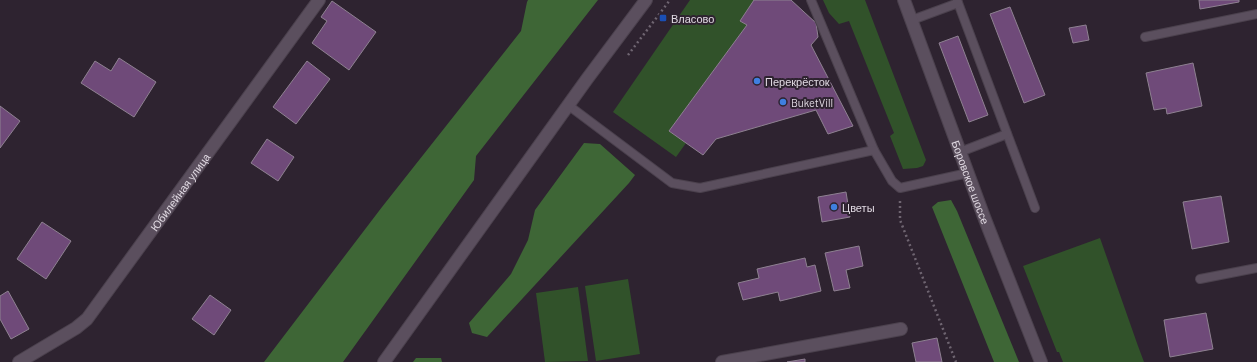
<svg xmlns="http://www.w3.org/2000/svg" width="1257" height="362" viewBox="0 0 1257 362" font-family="Barlow,sans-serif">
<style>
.green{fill:#31522a}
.forest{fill:#3e6636}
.building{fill:#6f4a79;stroke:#8e8191}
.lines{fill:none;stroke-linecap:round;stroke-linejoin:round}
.lane-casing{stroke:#4b414d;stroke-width:10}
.street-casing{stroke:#4b414d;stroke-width:14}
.secondary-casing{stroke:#4b414d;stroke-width:14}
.path{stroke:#6f6571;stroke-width:2.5;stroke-dasharray:2 3;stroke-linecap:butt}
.lane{stroke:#5b4f5e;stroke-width:8}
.street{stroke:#5b4f5e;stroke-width:12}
.secondary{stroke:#5b4f5e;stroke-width:12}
.transit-dot{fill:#1a4fb4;stroke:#2e2330;stroke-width:1.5}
.shop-dot{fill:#3f7fe0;stroke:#2e2330;stroke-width:1.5}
.labels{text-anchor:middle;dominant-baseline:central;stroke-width:4;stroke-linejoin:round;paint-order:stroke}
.poi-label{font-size:11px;fill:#e0d9e2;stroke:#2e2330;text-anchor:start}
.street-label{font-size:11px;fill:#e0d9e2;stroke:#2e2330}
</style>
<rect width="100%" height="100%" fill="#2e2330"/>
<g class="green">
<polygon points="690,0 754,0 740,21 747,25 669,131 686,143 676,157 613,112"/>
<polygon points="823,0 865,0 926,160 923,166 917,168 903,169 890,136 894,133 849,21 839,24 829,13"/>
<polygon points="1100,238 1138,346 1144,362 1063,362 1059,352 1057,352 1023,266"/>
<polygon points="628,279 640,354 596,361 585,286"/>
<polygon points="578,287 588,361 545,362 536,293"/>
</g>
<g class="forest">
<polygon points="528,0 598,0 476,156 474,180 343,362 264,362 382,207 521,31 527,2"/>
<polygon points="584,143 600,144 635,175 629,183 487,337 472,333 469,323 511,274 528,240 535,210"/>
<polygon points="951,200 957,211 1019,362 994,362 932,207 938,202"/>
<polygon points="416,358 441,358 442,362 413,362"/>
</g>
<g class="building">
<polygon points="754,0 791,0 816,23 818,37 811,45 853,126 828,134 816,110 716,139 703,155 669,131 747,25 740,21"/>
<polygon points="1199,0 1239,0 1239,2 1200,9"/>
<polygon points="332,1 376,32 349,70 312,43 327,21 321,17"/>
<polygon points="1010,7 1045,95 1024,103 990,14"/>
<polygon points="1086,25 1089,40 1073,43 1069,28"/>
<polygon points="958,36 988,115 969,122 939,43"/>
<polygon points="119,58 156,82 134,117 81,83 95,61 111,71"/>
<polygon points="307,61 330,79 296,124 273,107"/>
<polygon points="1193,63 1202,106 1167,114 1166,108 1154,110 1146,73"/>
<polygon points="0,106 20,121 0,148"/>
<polygon points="267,139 294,157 278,181 251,163"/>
<polygon points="846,192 850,217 822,222 818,197"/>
<polygon points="1221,196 1229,242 1192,249 1183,202"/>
<polygon points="42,222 71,241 46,279 17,259"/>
<polygon points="859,246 863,266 846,270 850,288 834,291 825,253"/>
<polygon points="805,258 807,267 815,265 821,291 780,301 778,292 743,300 738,283 759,278 757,269"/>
<polygon points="8,291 29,329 11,339 0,319 0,296"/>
<polygon points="210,295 231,310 214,335 192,319"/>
<polygon points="1206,313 1213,349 1170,357 1164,320"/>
<polygon points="937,338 942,362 916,362 912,343"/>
<polygon points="805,359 805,362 787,362"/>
</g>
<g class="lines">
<defs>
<g id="lane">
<polyline points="811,0 874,150"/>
<polyline points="957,0 1035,208"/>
<polyline points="912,20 958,3"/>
<polyline points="1145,37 1257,14"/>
<polyline points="568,105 672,183 700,188 874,150 892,181 900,188 968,173"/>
<polyline points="960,152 1007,134"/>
<polyline points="1200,279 1257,268"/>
</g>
<g id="street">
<path id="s1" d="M 19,362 L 76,328 L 87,319 L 319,0"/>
<polyline points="722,362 901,329"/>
</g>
<g id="secondary">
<path id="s2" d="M 904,0 L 984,217 L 1041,362"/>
<polyline points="384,362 587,79 646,0"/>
</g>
</defs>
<use href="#lane" class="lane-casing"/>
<use href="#street" class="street-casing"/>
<use href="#secondary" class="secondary-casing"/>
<g class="path">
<polyline points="628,55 670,0"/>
<polyline points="900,201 900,220 956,362"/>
</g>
<use href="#lane" class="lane"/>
<use href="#street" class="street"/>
<use href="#secondary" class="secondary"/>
</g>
<rect class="transit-dot" x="659" y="14" width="8" height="8" rx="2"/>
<g class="shop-dot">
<circle cx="757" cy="81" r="4"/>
<circle cx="783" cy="102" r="4"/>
<circle cx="834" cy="207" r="4"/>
</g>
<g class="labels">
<g class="poi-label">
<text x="671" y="18">Власово</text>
<text x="765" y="81">Перекрёсток</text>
<text x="791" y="102">BuketVill</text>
<text x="842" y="207">Цветы</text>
</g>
<g class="street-label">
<text stroke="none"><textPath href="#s2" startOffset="194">Боровское шоссе</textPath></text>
<text stroke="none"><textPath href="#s1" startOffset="238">Юбилейная улица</textPath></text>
</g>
</g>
</svg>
